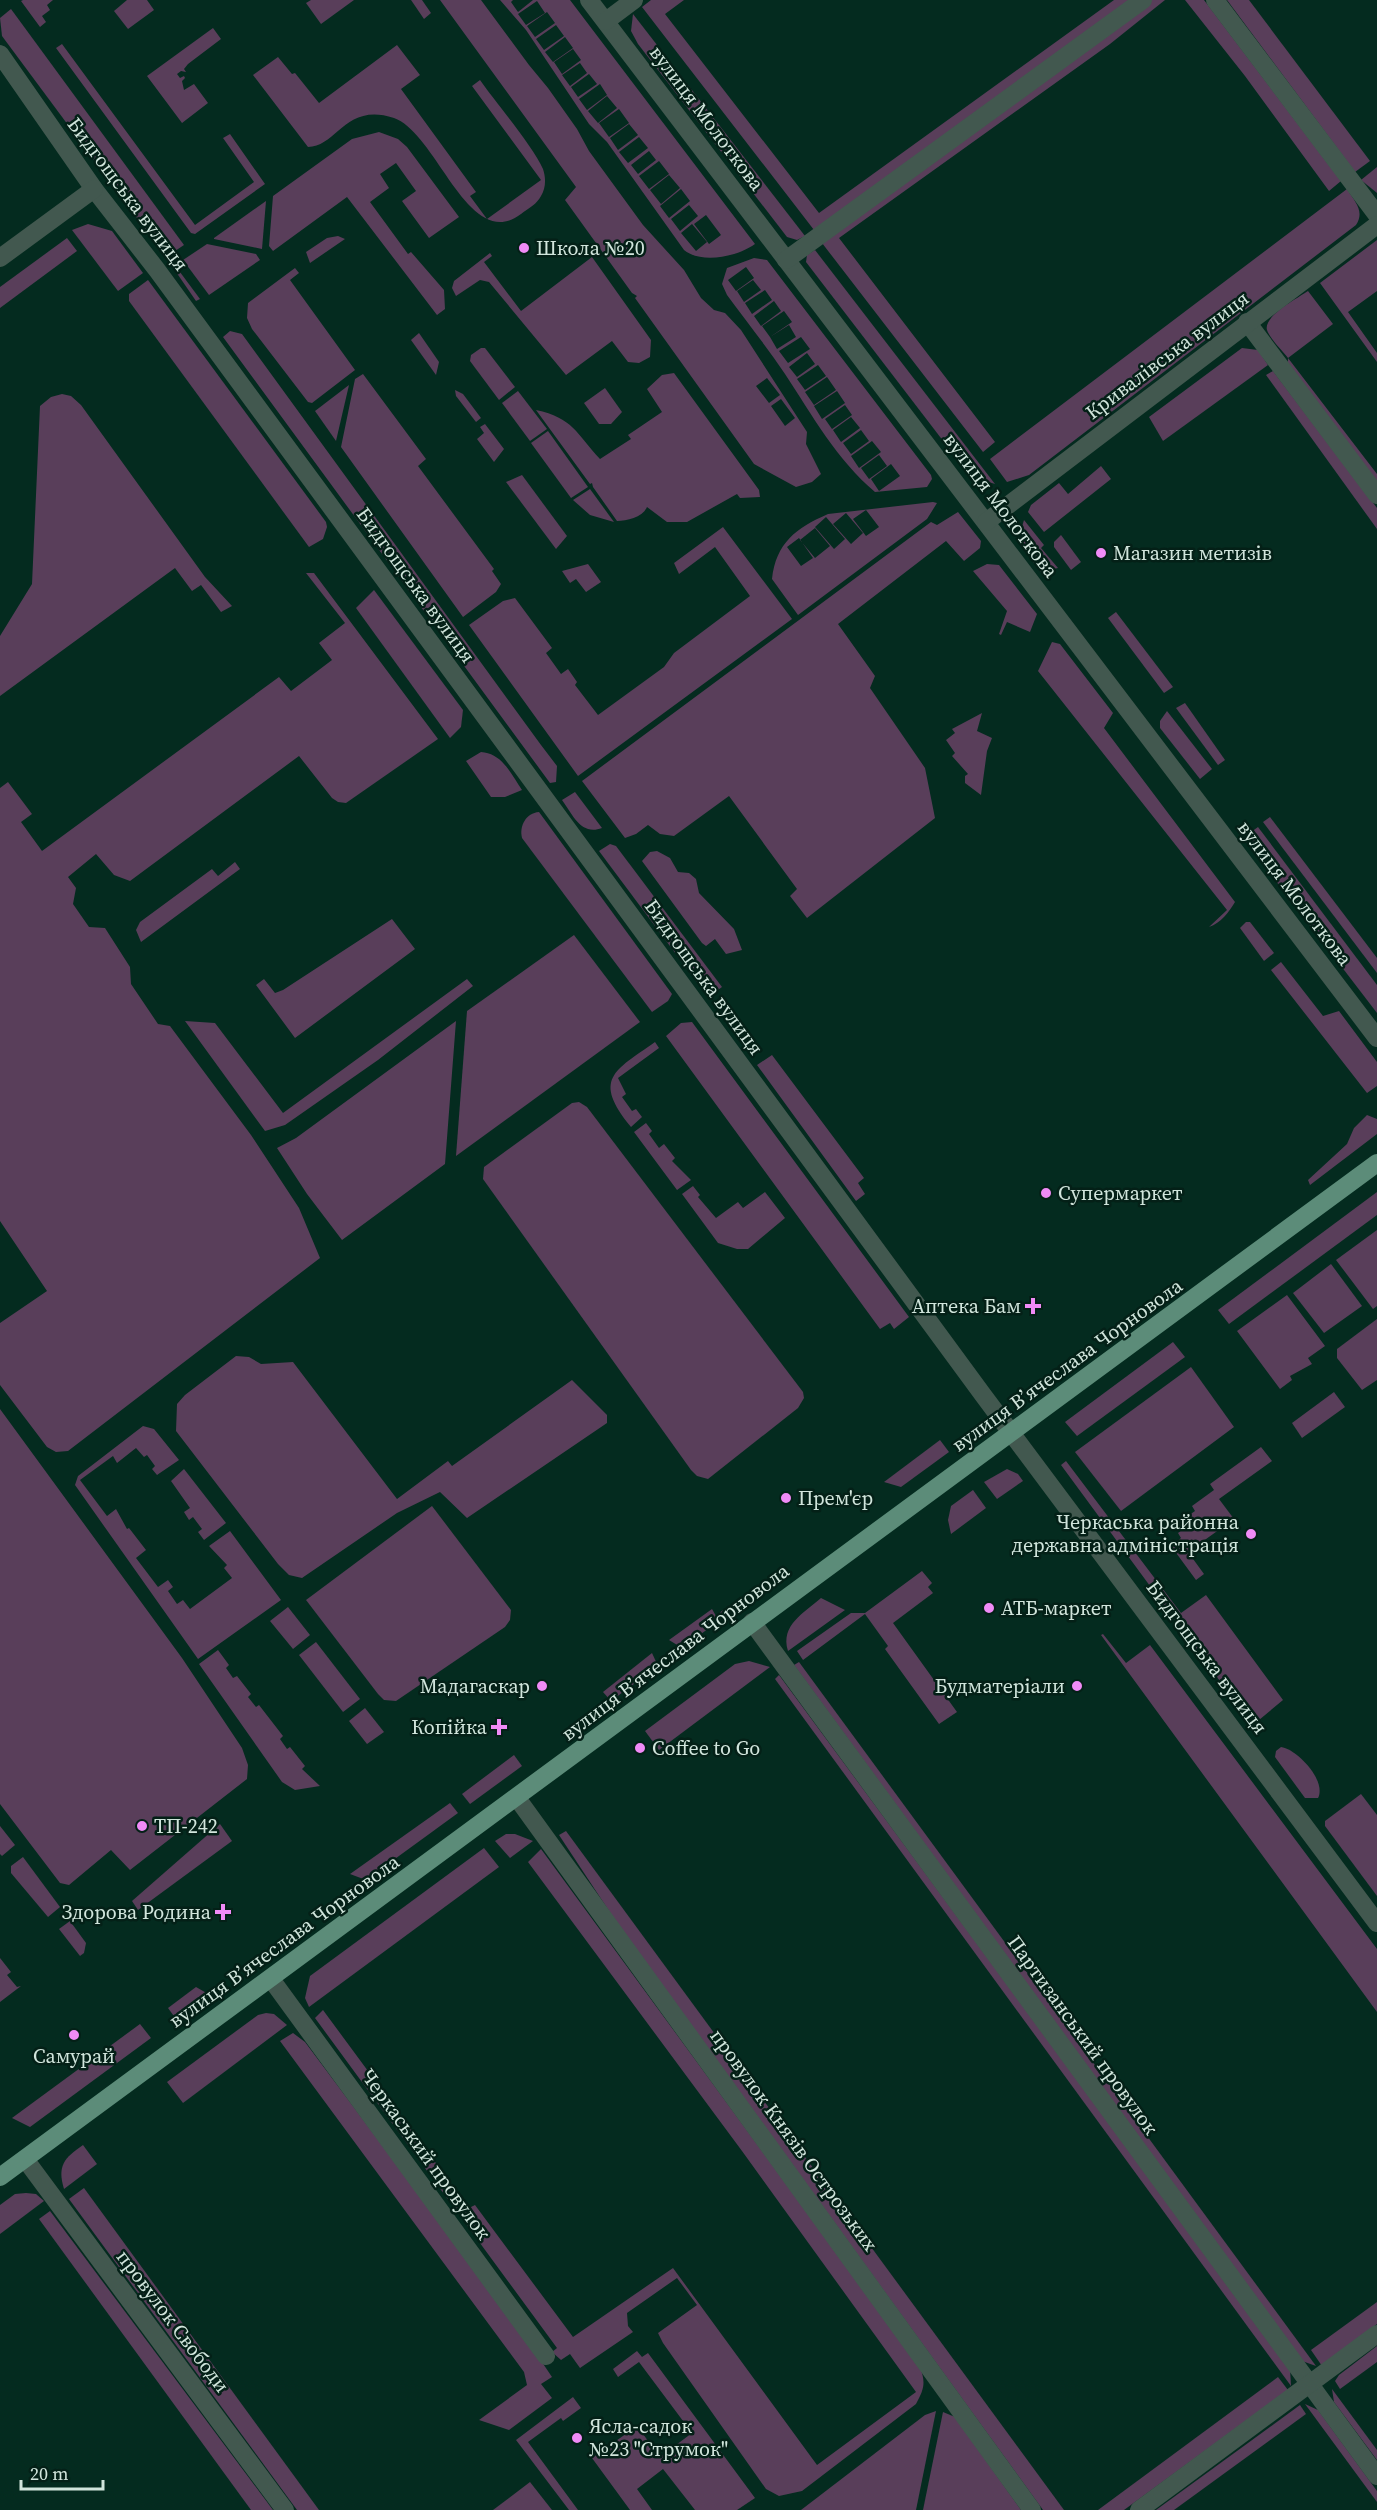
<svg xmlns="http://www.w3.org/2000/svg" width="1377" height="2510" viewBox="0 0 1377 2510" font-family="'Source Serif 4',serif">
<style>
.green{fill:#593e5a;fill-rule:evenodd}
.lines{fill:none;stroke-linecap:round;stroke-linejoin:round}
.minor{stroke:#42584f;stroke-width:18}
.major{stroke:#5c8c79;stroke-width:18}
.poi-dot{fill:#f08bf6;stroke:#042017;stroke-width:2}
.labels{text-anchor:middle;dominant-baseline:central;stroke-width:5;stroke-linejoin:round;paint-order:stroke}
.street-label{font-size:20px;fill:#d1e5dc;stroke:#042017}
.poi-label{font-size:20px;fill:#d1e5dc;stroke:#042017;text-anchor:start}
</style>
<rect width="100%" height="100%" fill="#042b1f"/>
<g class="green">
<polygon points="23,0 53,0 47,5 50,10 42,16 46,22 40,27 21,1"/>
<polygon points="127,0 147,0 154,10 128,29 114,11"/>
<polygon points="311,0 354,0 321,24 306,3"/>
<polygon points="411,0 422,0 431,13 424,19"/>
<path d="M 440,0 L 481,0 L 529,65 L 548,88 L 577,129 L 589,151 L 643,225 L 684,270 L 701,298 L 714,310 L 725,313 L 741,330 L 807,432 L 806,444 L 821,474 L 812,482 L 796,487 L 754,464 L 635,298 L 637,296 L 632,293 L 565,200 L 576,187 ZM 767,378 L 780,395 L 769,403 L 756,386 ZM 781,399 L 795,418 L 785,426 L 771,406 Z"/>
<path d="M 500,0 L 513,0 L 511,2 L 518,12 L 533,0 L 570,0 L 755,244 C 737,257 701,264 684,250 L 607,142 L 589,124 L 526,30 ZM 537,1 L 545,13 L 526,25 L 518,14 ZM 547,12 L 555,23 L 535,37 L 527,26 ZM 556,25 L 564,36 L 544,50 L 536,39 ZM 565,37 L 573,48 L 553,62 L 545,52 ZM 573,49 L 581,60 L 562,74 L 554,62 ZM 580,63 L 587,73 L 570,86 L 562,75 ZM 589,74 L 597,84 L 578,97 L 571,87 ZM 600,84 L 607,95 L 587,110 L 579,99 ZM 607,96 L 617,108 L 598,123 L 588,111 ZM 619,109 L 629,123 L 609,137 L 599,123 ZM 629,124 L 638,135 L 618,150 L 610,138 ZM 639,137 L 648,148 L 628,163 L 619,152 ZM 649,151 L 656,160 L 638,174 L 631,165 ZM 659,161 L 669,174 L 649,189 L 639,176 ZM 669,175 L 680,188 L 661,204 L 650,190 ZM 681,189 L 690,201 L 669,218 L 660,206 ZM 689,205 L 698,216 L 680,231 L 671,219 ZM 706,215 L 721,235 L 709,244 L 694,224 ZM 692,224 L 707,242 L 696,251 L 681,233 Z"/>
<polygon points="651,0 684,0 665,14 819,213 1114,0 1130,0 814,230 642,7"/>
<polygon points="1150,0 1165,0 1110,44 839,238 995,442 983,452 822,243"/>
<polygon points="1185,0 1204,0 1341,181 1329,191 1245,76"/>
<polygon points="1227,0 1249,0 1370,161 1355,172"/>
<polygon points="11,9 184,245 166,257 2,36 0,18"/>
<polygon points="633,14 805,236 797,240 787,237 638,44 631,31"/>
<polygon points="213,28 221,39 188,64 184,69 186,72 181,71 177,74 180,78 184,76 185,78 182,81 184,90 194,84 208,103 182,123 147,76"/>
<polygon points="62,44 195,225 254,182 223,138 230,134 265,184 195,234 191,233 56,48"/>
<path d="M 397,45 L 420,75 L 401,89 L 476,192 L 470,196 L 487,219 L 541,180 L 472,86 L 480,80 C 496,103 533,146 543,169 C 546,178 546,188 541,196 C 537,204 529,208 521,214 C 469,254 437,133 394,118 C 345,102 337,147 308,147 L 253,75 L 278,57 L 292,74 L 295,73 L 319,103 Z"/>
<polygon points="379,132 398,139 407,147 459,217 429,238 402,201 416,191 396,163 380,174 389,188 370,202 408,254 411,252 444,290 445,309 437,315 347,197 273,251 269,246 273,196 352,139"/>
<polygon points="1377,167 1377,193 1361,180"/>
<path d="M 1347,189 C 1355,202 1365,211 1356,225 L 1029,475 L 1007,482 L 990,459 Z"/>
<polygon points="266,201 262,249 214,239 214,238"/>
<polygon points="88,224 112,231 143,273 118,291 72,230"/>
<polygon points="338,236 345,239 310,263 306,252 327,238"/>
<polygon points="67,238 77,251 0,308 0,287"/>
<polygon points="1377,240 1377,291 1348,312 1377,353 1377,362 1320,283"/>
<polygon points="207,244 256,254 260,260 209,295 183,260"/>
<polygon points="815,250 995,484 970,476 806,262 807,255"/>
<polygon points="490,253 492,256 484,262 521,311 592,257 651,340 650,357 639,363 628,362 612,341 566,375 489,282 480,280 456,296 452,288 454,281"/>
<path d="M 754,258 L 767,260 L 931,475 L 932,479 L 927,487 L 875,492 C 837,460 812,415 785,374 C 767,347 746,321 727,295 L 722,284 L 727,268 ZM 746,267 L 754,278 L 736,291 L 728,280 ZM 753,280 L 761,290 L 744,302 L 737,291 ZM 765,290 L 772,300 L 752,314 L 745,303 ZM 774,301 L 781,311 L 761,326 L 754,316 ZM 784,311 L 792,322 L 770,337 L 762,326 ZM 789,325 L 796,337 L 777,349 L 770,337 ZM 801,337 L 810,349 L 788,363 L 779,351 ZM 807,353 L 815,364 L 797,377 L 789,367 ZM 818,365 L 826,376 L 805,390 L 797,379 ZM 827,377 L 836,390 L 814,405 L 805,392 ZM 837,391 L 845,403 L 822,419 L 814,406 ZM 845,405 L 852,415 L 832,429 L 825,419 ZM 851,417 L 860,428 L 841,442 L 833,430 ZM 861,430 L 869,441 L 851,454 L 843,443 ZM 872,441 L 881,452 L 859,468 L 851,456 ZM 879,455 L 887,466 L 869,479 L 861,468 ZM 891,464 L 900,476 L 879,491 L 871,479 Z"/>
<polygon points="177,268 200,299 196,301 174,269"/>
<polygon points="295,268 299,273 290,280 355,370 312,403 308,402 252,329 247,318 248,303"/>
<polygon points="148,280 326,522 327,527 323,539 309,547 129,301 129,294"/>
<path d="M 1308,291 L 1333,324 L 1288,358 L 1377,474 L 1377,485 L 1288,364 L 1288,358 C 1282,350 1270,339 1267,330 C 1263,316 1298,298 1308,291 Z"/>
<polygon points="230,331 242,334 541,745 557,766 556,782 550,783 223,337"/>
<polygon points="419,333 439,362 436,375 411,340"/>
<polygon points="481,348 485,348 515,387 499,400 470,361 471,355"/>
<polygon points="1242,348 1258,350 1268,365 1163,441 1149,417"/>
<polygon points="1273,371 1377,508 1377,529 1266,375"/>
<path d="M 674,373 L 759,490 L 760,497 L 740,498 L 737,494 L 687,522 L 667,522 L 647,507 C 643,517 627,521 617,521 L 593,487 L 592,483 L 590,484 L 536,410 C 573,418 576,433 600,459 L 631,439 L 628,435 L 662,412 L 647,389 L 662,375 Z"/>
<polygon points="363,374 426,459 418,466 494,569 492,571 501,584 496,592 463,617 341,447 355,379"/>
<polygon points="349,385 336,441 315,411"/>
<polygon points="605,388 622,412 611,424 599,424 584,403"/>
<polygon points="455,390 463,394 481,418 476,422 456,396"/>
<polygon points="518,391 547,429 530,441 502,403"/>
<polygon points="62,394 71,396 81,405 205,577 232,606 221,612 201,585 192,591 175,568 0,696 0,636 32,584 40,406 51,397"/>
<polygon points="485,424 504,449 494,462 477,439 484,433 480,427"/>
<polygon points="548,431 588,487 571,498 531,443"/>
<polygon points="1101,466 1111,479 1044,532 1028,512 1031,505 1059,483 1068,494"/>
<polygon points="522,475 567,536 556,549 506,482"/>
<polygon points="590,489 614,522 590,515 573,500"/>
<path d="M 933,502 L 937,503 L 927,519 L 798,615 L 772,579 C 776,543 796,528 828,514 ZM 866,510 L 879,527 L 866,536 L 853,519 ZM 846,513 L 863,533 L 851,544 L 833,524 ZM 826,517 L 845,539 L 834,549 L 815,527 ZM 815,528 L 830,546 L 815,558 L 800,540 ZM 799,538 L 813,558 L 801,566 L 787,547 Z"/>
<polygon points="958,512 981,541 980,548 964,561 946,541 838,624 875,676 870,688 925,768 935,818 807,918 790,896 797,889 729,796 674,836 660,834 648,825 636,834 625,838 582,781 931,522 937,525"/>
<path d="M 1024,520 L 1044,545 L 1041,548 L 1058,568 L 1041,572 C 1028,555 1016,543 1024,520 Z"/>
<polygon points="723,527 792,619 578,776 469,625 503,601 515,598 552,648 546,653 561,674 568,669 577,682 575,685 598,715 664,667 674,653 750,596 715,547 679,574 674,563"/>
<polygon points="1061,535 1081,562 1071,570 1054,547 1054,542"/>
<polygon points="588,564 601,582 586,592 576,579 570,583 562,571"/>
<polygon points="987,564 999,565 1037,614 1030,632 1007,622 1001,635 999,634 1007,611 973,571"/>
<polygon points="306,573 314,573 438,739 346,803 338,802 332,798 299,756 130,881 114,875 96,854 68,877 76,888 73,904 89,927 105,928 130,967 131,984 158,1024 170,1026 251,1135 299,1208 320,1258 68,1451 56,1452 47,1447 0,1385 0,1323 47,1291 0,1221 0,788 8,782 32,814 21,822 42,851 279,677 291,691 332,660 319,643 345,623"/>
<polygon points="374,590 463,710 461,727 450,738 356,608"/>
<polygon points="1116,612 1173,687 1164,693 1108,618"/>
<path d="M 1052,642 L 1060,644 L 1113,713 L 1104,728 L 1235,902 C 1229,912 1221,923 1209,927 L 1227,910 L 1038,671 Z"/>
<polygon points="1185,703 1225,760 1218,765 1176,708"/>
<polygon points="1167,711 1212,769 1200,779 1160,728 1160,721"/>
<polygon points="982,713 977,731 992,738 987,751 981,795 965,783 965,776 968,774 952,756 955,753 946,740 955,733 952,729"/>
<path d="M 481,752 C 502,753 511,774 522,790 L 505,797 L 491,797 L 466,761 Z"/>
<path d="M 575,792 L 602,828 C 581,836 573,815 562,800 Z"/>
<path d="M 539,812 L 672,994 L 668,1001 L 652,1012 L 522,838 C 519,826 526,813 539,812 Z"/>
<polygon points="1270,817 1377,958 1377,973 1263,822"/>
<polygon points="1258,827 1377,985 1377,1013 1243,838"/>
<polygon points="610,844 616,846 722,987 708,997 599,851"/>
<polygon points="657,851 670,858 678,872 689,873 696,879 699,893 734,929 742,950 726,954 715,939 706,946 702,943 642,861 650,852"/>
<polygon points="235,862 240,869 141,942 136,930 140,922 212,869 218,876"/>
<polygon points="392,919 415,949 295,1038 256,985 264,979 275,993 283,990"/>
<polygon points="1246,922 1250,922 1274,953 1264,961 1240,928"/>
<polygon points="574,935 640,1022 456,1156 467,1011"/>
<polygon points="1281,962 1323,1016 1339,1011 1377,1062 1377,1086 1367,1093 1271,970"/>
<polygon points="467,979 473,986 378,1060 285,1125 265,1131 185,1021 215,1023 283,1113"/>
<polygon points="456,1021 445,1164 342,1240 307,1194 277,1148 296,1138"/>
<polygon points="692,1022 909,1317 894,1329 890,1323 880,1329 666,1036 681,1023"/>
<path d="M 655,1042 L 659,1048 L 618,1078 L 626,1094 L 622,1097 L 632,1111 L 636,1109 L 642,1117 L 631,1127 C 592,1079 614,1071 655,1042 Z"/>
<polygon points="772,1055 864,1178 858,1183 865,1194 856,1201 757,1065"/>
<polygon points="579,1102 587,1107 803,1392 804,1398 798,1408 708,1479 697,1476 691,1470 483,1179 484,1167 572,1103"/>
<polygon points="1367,1115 1377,1119 1377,1134 1310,1185 1308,1180 1347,1144 1354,1128"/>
<polygon points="646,1123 652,1131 649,1134 659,1148 664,1144 675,1158 672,1161 691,1180 677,1190 634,1132"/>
<polygon points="693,1186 700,1195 698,1197 716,1218 738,1202 743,1208 765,1192 785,1218 748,1249 737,1249 718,1243 682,1194"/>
<polygon points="1377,1192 1377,1215 1229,1324 1218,1310"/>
<polygon points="1377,1230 1377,1306 1373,1309 1336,1260"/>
<polygon points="1331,1264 1362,1306 1324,1333 1293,1293"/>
<polygon points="1287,1295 1325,1346 1308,1358 1312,1364 1290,1376 1292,1380 1280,1389 1237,1331"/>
<polygon points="1377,1319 1377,1380 1362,1390 1337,1358 1337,1349"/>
<polygon points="1173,1342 1185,1357 1077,1436 1065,1422"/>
<polygon points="236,1356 249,1357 261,1364 293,1362 397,1499 448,1461 452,1466 572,1380 607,1415 607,1423 467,1518 440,1492 397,1513 302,1578 289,1575 278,1564 176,1431 177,1404 185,1395"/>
<polygon points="1191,1367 1234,1427 1121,1511 1075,1452"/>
<polygon points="1334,1392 1345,1407 1302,1438 1292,1423"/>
<polygon points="0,1409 182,1658 242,1748 248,1765 247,1779 130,1870 111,1850 69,1885 60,1883 0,1804"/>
<polygon points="143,1426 154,1429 179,1460 157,1475 152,1469 155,1466 147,1455 144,1457 136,1448 117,1463 113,1456 80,1480 107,1516 116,1509 127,1529 129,1528 146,1550 136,1558 158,1587 168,1580 173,1587 168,1591 177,1604 183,1600 190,1609 232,1578 224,1568 227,1565 209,1546 230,1531 281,1600 198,1659 75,1485 78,1476"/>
<polygon points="940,1440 949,1452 901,1487 884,1482"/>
<polygon points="1261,1447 1272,1461 1219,1499 1234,1519 1188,1552 1204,1574 1196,1580 1171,1546 1181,1538 1178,1533 1189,1525 1185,1518 1195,1511 1192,1506 1214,1490 1210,1484"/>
<polygon points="1066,1461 1181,1613 1206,1595 1283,1700 1259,1720 1250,1722 1061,1465"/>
<polygon points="184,1469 226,1523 204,1540 198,1532 202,1529 193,1517 189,1520 184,1512 190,1508 171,1481"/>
<polygon points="1007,1469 1018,1474 1023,1481 997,1499 984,1482"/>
<polygon points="973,1490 986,1508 951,1534 948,1520 951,1506"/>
<polygon points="432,1506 511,1610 510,1620 505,1627 396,1701 384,1700 378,1694 306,1600"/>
<polygon points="922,1571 932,1583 928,1587 933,1593 893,1623 957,1712 939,1724 885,1649 888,1646 865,1614 803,1660 797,1651 851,1613 865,1613"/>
<path d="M 821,1598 L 845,1610 L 788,1651 C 780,1625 804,1613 821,1598 Z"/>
<polygon points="288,1607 310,1635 293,1649 270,1621"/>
<polygon points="712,1609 716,1616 723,1610 724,1617 682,1648 669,1640"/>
<polygon points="1103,1634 1126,1663 1150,1645 1377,1949 1377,2012 1101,1635"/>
<polygon points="316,1642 360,1699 343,1712 299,1655"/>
<polygon points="218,1650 229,1665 226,1668 233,1678 237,1676 251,1694 248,1697 256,1707 259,1705 283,1736 280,1739 287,1749 290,1747 305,1766 302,1769 320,1786 295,1790 282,1782 199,1664"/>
<polygon points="652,1653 658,1666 611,1701 603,1692"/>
<polygon points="749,1661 770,1667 659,1750 645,1731 735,1664"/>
<polygon points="799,1662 1316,2366 1302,2361 794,1665"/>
<polygon points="779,1675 1290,2368 1291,2386 775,1679"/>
<polygon points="365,1708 384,1732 367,1744 349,1721"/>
<path d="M 1281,1747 C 1297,1749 1327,1781 1318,1798 L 1305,1798 L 1275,1757 L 1276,1751 Z"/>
<polygon points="514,1755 522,1766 470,1804 462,1794"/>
<polygon points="1361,1794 1377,1815 1377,1896 1325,1826 1325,1821"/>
<polygon points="450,1803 458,1813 366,1880 350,1874"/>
<polygon points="220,1824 232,1841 138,1910 132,1901"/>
<polygon points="0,1826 15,1845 2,1856 0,1854"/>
<polygon points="566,1831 1064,2510 1043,2510 617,1923 559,1835"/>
<polygon points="506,1834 515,1834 533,1841 510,1858 495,1841"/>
<polygon points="484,1848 499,1867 309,2007 305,1998 310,1976"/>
<path d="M 541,1849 L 920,2367 C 926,2383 924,2389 916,2404 L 802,2491 L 779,2496 L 766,2489 L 663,2343 L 658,2333 L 697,2305 L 677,2278 L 627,2313 L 628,2326 L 633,2332 L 580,2368 L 570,2354 L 561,2360 L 552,2352 L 557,2348 L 315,2018 L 323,2010 L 469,2208 L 475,2205 L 573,2337 L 673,2268 L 817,2465 L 916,2392 L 742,2151 L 528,1862 Z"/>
<polygon points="23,1857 60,1907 48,1917 11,1873 11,1866"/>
<polygon points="70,1921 86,1943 84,1953 80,1956 59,1929"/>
<polygon points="0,1958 11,1972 7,1975 17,1987 21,1986 0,2002"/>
<polygon points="196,1987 210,1995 176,2019 168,2008"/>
<polygon points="266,2013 274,2014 287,2025 183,2103 167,2082 258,2015"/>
<polygon points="140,2024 151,2038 30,2127 12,2118"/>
<polygon points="293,2033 305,2042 521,2331 552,2377 541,2384 552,2398 509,2430 479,2420 527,2385 524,2372 280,2041"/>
<path d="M 83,2145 L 97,2164 L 64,2189 C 57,2166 64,2158 83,2145 Z"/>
<polygon points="84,2188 319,2510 297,2510 69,2199"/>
<polygon points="26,2193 36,2194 44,2201 0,2234 0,2205 15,2194"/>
<polygon points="50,2211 273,2510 251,2510 39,2219"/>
<polygon points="1377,2302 1377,2324 1322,2366 1311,2350"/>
<polygon points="1377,2346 1377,2362 1340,2389 1335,2381 1339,2375"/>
<polygon points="637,2351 642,2357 648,2353 755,2498 737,2510 695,2510 663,2469 637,2489 652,2510 630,2510 592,2458 637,2426 660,2457 692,2433 639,2362 618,2377 613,2369"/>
<polygon points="1278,2377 1288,2390 1124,2510 1098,2510"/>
<polygon points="1332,2389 1377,2450 1377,2460 1334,2402"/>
<polygon points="573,2397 581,2408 563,2421 561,2418 528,2442 578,2510 569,2510 516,2440"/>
<polygon points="1305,2404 1318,2410 1377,2491 1377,2502"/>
<polygon points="1300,2405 1306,2414 1174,2510 1156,2510"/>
<polygon points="936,2411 916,2510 801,2510 925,2415"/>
<polygon points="943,2412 955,2417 1021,2510 923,2510"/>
<polygon points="530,2482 552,2510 493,2510"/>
</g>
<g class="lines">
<g class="minor">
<polyline points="589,0 1377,1038"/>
<polyline points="1215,0 1377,215"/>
<polyline points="606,21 634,0"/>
<polyline points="0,54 94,189 157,270 983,1395 1377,1923"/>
<polyline points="0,258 94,189"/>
<polyline points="786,260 1143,0"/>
<polyline points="1247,322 1377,495"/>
<polyline points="986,522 1377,225"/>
<polyline points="752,1622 1377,2476"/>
<polyline points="517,1798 1032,2510"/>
<polyline points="271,1979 546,2356"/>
<polyline points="25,2159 285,2510"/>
<polyline points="1139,2510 1377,2334"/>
</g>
<polyline class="major" points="0,2177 1377,1163"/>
</g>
<g class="poi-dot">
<circle cx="524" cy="248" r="6"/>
<circle cx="1101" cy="553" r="6"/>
<circle cx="1046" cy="1193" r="6"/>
<path d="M1030 1297h6v6h6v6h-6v6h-6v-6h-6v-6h6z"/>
<circle cx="786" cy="1498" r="6"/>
<circle cx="1251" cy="1534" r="6"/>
<circle cx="989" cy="1608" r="6"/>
<circle cx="542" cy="1686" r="6"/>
<circle cx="1077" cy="1686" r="6"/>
<path d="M496 1718h6v6h6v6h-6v6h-6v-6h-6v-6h6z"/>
<circle cx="640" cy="1748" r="6"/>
<circle cx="142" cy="1826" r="6"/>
<path d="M220 1903h6v6h6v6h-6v6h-6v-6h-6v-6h6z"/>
<circle cx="74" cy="2035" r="6"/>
<circle cx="577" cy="2438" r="6"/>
</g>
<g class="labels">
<g class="street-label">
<text transform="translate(707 118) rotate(53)">вулиця Молоткова</text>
<text transform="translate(128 194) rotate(53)">Бидгощська вулиця</text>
<text transform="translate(1167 355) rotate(-37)">Кривалівська вулиця</text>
<text transform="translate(1001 505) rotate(53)">вулиця Молоткова</text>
<text transform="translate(416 585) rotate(54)">Бидгощська вулиця</text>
<text transform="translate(1295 893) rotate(53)">вулиця Молоткова</text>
<text transform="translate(704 977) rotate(54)">Бидгощська вулиця</text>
<text transform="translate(1067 1365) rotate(-36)">вулиця Вʼячеслава Чорновола</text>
<text transform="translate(675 1652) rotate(-37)">вулиця Вʼячеслава Чорновола</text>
<text transform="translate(1207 1657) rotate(53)">Бидгощська вулиця</text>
<text transform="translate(284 1941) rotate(-36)">вулиця Вʼячеслава Чорновола</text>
<text transform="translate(1083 2035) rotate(54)">Партизанський провулок</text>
<text transform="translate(794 2140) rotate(54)">провулок Князів Острозьких</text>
<text transform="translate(426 2154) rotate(54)">Черкаський провулок</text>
<text transform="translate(173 2321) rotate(53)">провулок Свободи</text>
</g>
<g class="poi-label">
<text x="536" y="248">Школа №20</text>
<text x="1113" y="553">Магазин метизів</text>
<text x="1058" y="1193">Супермаркет</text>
<text x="1021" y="1306" text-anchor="end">Аптека Бам</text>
<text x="798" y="1498">Прем'єр</text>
<text x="1239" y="1522" text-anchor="end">Черкаська районна<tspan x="1239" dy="23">державна адміністрація</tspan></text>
<text x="1001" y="1608">АТБ-маркет</text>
<text x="530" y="1686" text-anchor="end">Мадагаскар</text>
<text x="1065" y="1686" text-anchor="end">Будматеріали</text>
<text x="487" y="1727" text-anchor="end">Копійка</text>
<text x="652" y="1748">Coffee to Go</text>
<text x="154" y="1826">ТП-242</text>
<text x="211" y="1912" text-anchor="end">Здорова Родина</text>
<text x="74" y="2056" text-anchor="middle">Самурай</text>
<text x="589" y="2426">Ясла-садок<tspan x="589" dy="23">№23 "Струмок"</tspan></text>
</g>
</g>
<path d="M21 2480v9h82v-9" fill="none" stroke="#d1e5dc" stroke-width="3"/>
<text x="30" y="2480" font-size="18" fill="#d1e5dc" stroke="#042017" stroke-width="4.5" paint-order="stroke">20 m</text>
</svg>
